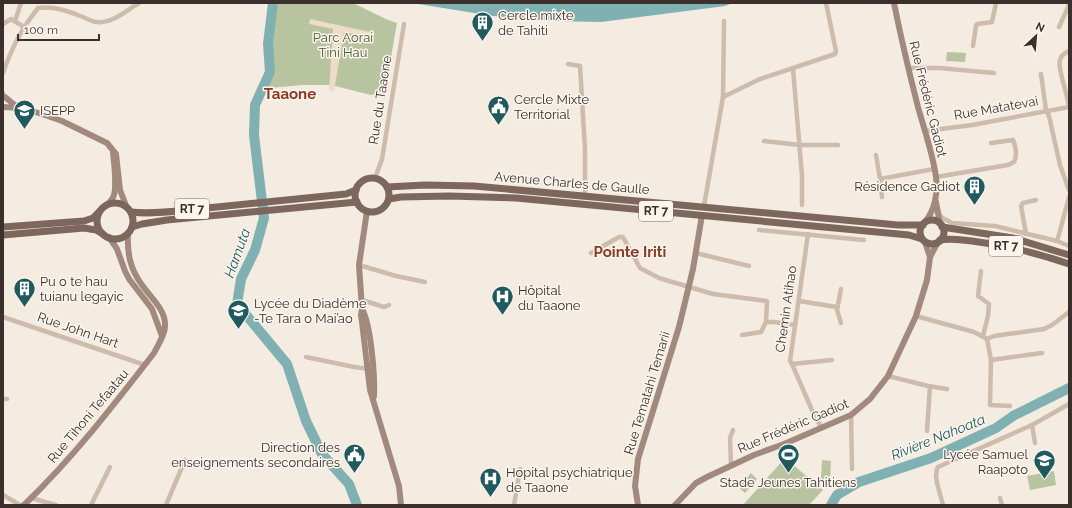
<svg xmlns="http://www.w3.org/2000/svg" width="1072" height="508" viewBox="0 0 1072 508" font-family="Raleway,sans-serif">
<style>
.green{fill:#b8c4a0}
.plaza{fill:#ecdcc8}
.water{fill:#7fb0b2}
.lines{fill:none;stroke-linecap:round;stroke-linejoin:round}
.river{stroke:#7fb0b2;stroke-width:10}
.street{stroke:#cdbbac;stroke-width:4.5}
.secondary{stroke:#a18a7d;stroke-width:6}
.primary{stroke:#7d675c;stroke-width:7}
.labels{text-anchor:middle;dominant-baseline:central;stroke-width:3;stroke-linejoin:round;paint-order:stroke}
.shield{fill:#fbf5ee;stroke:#756b66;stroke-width:1}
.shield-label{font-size:12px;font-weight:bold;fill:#3b302b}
.poi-label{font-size:13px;fill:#3b302b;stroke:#fbf5ee;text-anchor:start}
.park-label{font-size:13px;fill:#4a5a2e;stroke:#fbf5ee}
.street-label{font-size:13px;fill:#3b302b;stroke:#fbf5ee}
.water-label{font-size:14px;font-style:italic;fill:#1f5a5e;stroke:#fbf5ee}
.quarter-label{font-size:15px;font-weight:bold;fill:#8c3b22;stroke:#fbf5ee}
</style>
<rect width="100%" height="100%" fill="#f4ebe1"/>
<g class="green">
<polygon points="276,3 353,3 388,20 397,23 385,92 371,95 331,85 302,85 269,88"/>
<polygon points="947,52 966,53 965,62 946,61"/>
<polygon points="785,458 823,490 809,505 743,505"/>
<polygon points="822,460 831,461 830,480 821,479"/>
<polygon points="1054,471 1056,485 1030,490 1027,476"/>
<polygon points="751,473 757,479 745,493 738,487"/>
</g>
<polygon class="plaza" points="310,19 375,33 372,38 344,32 334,91 329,91 333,29 309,24"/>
<polygon class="water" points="412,3 733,3 725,6 601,22 555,21 493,16"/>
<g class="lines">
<g class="river">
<polyline points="273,3 268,44 270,72 255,105 254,135 264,218 255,250 241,279 237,304 287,364 306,421 322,454 349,484 357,505"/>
<polyline points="831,505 837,495 859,482 931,458 996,428 1013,416 1069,388"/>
</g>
<g class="street">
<polyline points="15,21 21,3"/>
<polyline points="3,24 11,19 24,27"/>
<polyline points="1059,27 1069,5"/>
<polyline points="973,46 976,26 977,24 992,22 996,3"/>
<polyline points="568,64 580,66 585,149 585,196"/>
<polyline points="908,68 939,68 994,73"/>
<polyline points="793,69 802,176 802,205"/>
<path d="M 3,73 C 12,47 21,30 38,8 C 55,6 68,11 83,17 C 87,19 93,22 97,22 C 112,24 127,10 139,3"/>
<polyline points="1041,74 1046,110 1049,116 1060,165 1069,190"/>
<polyline points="3,93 3,94"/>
<polyline points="723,97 760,79 835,54 836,51 826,3"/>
<path d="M 1069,107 C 1068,96 1057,67 1060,60 C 1061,55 1065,53 1069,51"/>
<polyline points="925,131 972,125 1069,107"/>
<polyline points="764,141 800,145 838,145"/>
<polyline points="876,155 880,179 934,169"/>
<path d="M 936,177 L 1008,165 L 1014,162 C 1018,154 1016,147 1013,140 L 991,143"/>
<polyline points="375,178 382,159 404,24"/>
<polyline points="880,179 882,197"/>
<polyline points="704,206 723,97 724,21"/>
<polyline points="939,213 941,217 952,223 995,226 1057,241 1069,246"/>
<polyline points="759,230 864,240"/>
<polyline points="808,234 790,361 792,364 815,417 822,428"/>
<polyline points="1026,234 1021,206 1023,203 1036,200"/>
<polyline points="1058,238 1069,197"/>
<polyline points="591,253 619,237 623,237 640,268 659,278 713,294 767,301 766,322"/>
<polyline points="696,253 749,266"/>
<polyline points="359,265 396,276 425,282"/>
<polyline points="981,271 978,296 989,304 988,316 983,336"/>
<polyline points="362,300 384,307 389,305"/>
<polyline points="799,301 837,307"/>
<polyline points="916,316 974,332 987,339 994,336 1044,329 1052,325 1069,312"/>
<polyline points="3,317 145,365"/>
<polyline points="841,323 837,310 841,289"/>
<polyline points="742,335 761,332 766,322 774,322 795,325"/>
<polyline points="987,339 991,360 990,405 1010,406"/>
<polyline points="306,357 354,367 370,369"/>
<polyline points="991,360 1042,353"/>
<polyline points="792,364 832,360"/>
<polyline points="888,376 928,386 947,389"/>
<polyline points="3,399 7,399"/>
<polyline points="851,415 852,469"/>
<polyline points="1032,425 1035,443"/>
<polyline points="927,431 930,386"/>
<polyline points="731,465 730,438 733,430"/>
<polyline points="3,495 20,505"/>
<polyline points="31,498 56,505"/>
<polyline points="1000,498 1002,505"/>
<polyline points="91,505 110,467"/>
<polyline points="166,505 185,460"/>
<polyline points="514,505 520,469"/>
<polyline points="943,505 937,483 936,475 937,469 938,467 1032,425 1069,404"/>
</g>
<g class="secondary">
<path d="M 894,3 C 901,38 909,72 918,107 C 924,129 933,154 936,177 C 938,193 935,211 924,223"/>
<polyline points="5,97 12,103 19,107"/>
<polyline points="3,107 22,108 42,114 62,121 107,143 116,154 120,190 127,208"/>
<polyline points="936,202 940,224"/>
<path d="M 106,206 C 109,203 112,200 114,195 C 117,184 114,164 113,152"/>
<polyline points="367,211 359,265 362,309 361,315 362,322 370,390 399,486 401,505"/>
<polyline points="109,237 117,249 125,271 129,279 152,309 162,336"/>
<polyline points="925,242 930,257"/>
<path d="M 362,309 C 371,325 375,376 374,396"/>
<path d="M 24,505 C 72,459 113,406 154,353 C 158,345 166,333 165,324 C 165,309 150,297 142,285 C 130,269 127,253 128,233"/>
<polyline points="638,505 635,486 638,459 679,327 693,269 702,215"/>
<polyline points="675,505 696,483 707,477 754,455 784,444 851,415 870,399 888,376 916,316 927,280 930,257 938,242"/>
</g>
<g class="primary">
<circle cx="372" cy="195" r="17"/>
<polyline points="387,187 425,185 474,186 898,225 923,225"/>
<polyline points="389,199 401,197 449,196 516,198 909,235 922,239"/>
<circle cx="115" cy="221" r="18"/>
<path d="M 131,212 C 155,215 182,210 207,208 C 253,203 300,199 346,194 L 356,190"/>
<circle cx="932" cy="232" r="12"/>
<polyline points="3,227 84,221 93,218 99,212"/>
<polyline points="132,227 142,224 167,220 357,202"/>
<polyline points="942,227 1013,238 1069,255"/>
<polyline points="3,235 84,228 96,230 103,234"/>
<path d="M 940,240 C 951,238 961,240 972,241 C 1005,245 1037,253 1069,264"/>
</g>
</g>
<defs>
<symbol id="building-pin" viewBox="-11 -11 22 30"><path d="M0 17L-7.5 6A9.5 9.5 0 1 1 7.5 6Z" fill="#1f5a5e" stroke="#fbf5ee"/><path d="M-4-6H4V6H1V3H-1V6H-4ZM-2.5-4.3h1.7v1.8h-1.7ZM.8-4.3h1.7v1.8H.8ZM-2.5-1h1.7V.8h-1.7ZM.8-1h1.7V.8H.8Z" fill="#fff"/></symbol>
<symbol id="civic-pin" viewBox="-11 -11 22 30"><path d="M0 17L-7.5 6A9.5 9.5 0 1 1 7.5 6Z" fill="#1f5a5e" stroke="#fbf5ee"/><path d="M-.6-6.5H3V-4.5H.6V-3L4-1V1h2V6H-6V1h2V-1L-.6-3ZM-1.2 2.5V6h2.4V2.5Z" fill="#fff"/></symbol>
<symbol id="university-pin" viewBox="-11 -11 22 30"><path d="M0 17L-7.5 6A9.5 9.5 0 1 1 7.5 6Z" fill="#1f5a5e" stroke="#fbf5ee"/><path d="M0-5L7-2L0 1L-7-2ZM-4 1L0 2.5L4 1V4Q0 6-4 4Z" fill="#fff"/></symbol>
<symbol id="hospital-pin" viewBox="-11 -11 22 30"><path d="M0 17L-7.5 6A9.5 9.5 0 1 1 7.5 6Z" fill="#1f5a5e" stroke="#fbf5ee"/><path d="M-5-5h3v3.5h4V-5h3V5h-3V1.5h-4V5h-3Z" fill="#fff"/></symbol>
<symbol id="school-pin" viewBox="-11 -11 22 30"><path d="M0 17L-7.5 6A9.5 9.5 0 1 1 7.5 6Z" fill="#1f5a5e" stroke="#fbf5ee"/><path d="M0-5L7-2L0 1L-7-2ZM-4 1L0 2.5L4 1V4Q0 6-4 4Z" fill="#fff"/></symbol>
<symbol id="stadium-pin" viewBox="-11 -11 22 30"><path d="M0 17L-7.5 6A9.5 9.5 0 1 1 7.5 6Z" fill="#1f5a5e" stroke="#fbf5ee"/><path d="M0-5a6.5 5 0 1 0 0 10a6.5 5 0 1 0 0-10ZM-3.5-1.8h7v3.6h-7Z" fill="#fff"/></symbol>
</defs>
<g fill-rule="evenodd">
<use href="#building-pin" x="470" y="10" width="25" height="34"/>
<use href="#civic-pin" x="486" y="94" width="25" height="34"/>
<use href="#university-pin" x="12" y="98" width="25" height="34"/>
<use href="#building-pin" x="962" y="174" width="25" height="34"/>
<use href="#building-pin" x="12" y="276" width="25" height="34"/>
<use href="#hospital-pin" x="490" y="284" width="25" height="34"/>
<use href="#school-pin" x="226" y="298" width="25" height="34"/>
<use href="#civic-pin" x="342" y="442" width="25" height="34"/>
<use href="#stadium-pin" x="776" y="442" width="25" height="34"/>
<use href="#school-pin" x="1032" y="448" width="25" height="34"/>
<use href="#hospital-pin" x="478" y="466" width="25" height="34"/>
</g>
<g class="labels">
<g class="shield">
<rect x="175" y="199" width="34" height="20" rx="3"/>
<rect x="639" y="201" width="34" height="20" rx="3"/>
<rect x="989" y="236" width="34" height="20" rx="3"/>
</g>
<g class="shield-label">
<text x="192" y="209">RT 7</text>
<text x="656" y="211">RT 7</text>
<text x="1006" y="246">RT 7</text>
</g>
<g class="poi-label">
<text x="498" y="15">Cercle mixte<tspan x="498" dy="15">de Tahiti</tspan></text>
<text x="514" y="99">Cercle Mixte<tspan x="514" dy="15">Territorial</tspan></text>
<text x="40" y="110">ISEPP</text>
<text x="960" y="186" text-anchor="end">Résidence Gadiot</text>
<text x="40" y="281">Pu o te hau<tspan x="40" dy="15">tuianu legayic</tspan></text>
<text x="518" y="290">Hôpital<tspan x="518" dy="15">du Taaone</tspan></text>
<text x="254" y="303">Lycée du Diadème<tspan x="254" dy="15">-Te Tara o Mai’ao</tspan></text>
<text x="340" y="447" text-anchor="end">Direction des<tspan x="340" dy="15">enseignements secondaires</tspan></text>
<text x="1028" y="454" text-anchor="end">Lycée Samuel<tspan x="1028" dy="15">Raapoto</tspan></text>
<text x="506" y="472">Hopital psychiatrique<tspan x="506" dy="15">de Taaone</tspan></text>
<text x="788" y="482" text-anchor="middle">Stade Jeunes Tahitiens</text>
</g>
<g class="park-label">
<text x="343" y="37">Parc Aorai<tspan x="343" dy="15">Tini Hau</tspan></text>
</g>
<g class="street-label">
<text transform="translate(928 99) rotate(76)">Rue Frédéric Gadiot</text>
<text transform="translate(380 100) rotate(-81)">Rue du Taaone</text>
<text transform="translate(996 108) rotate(-10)">Rue Matatevai</text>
<text transform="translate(572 183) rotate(5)">Avenue Charles de Gaulle</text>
<text transform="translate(786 309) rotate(-82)">Chemin Atihao</text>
<text transform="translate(78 330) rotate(19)">Rue John Hart</text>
<text transform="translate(647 393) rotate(-73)">Rue Tematahi Temarii</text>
<text transform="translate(88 416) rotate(-50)">Rue Tihoni Tefaatau</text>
<text transform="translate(793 426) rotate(-23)">Rue Frédéric Gadiot</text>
</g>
<g class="water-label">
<text transform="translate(237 253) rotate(-70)">Hamuta</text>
<text transform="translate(938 437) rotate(-22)">Rivière Nahoata</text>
</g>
<g class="quarter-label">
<text x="290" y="94">Taaone</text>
<text x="630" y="252">Pointe Iriti</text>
</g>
</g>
<rect width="1072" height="508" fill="none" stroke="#3b302b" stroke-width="8"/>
<g transform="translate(1036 36) rotate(26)" stroke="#fbf5ee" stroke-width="3" paint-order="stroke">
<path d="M0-3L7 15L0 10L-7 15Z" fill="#3b302b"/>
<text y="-6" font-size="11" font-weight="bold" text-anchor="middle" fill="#3b302b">N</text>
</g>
<path d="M18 34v6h81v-6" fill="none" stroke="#3b302b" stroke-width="2"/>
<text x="24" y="34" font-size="12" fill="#3b302b" stroke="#fbf5ee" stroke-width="3" paint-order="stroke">100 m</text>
</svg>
